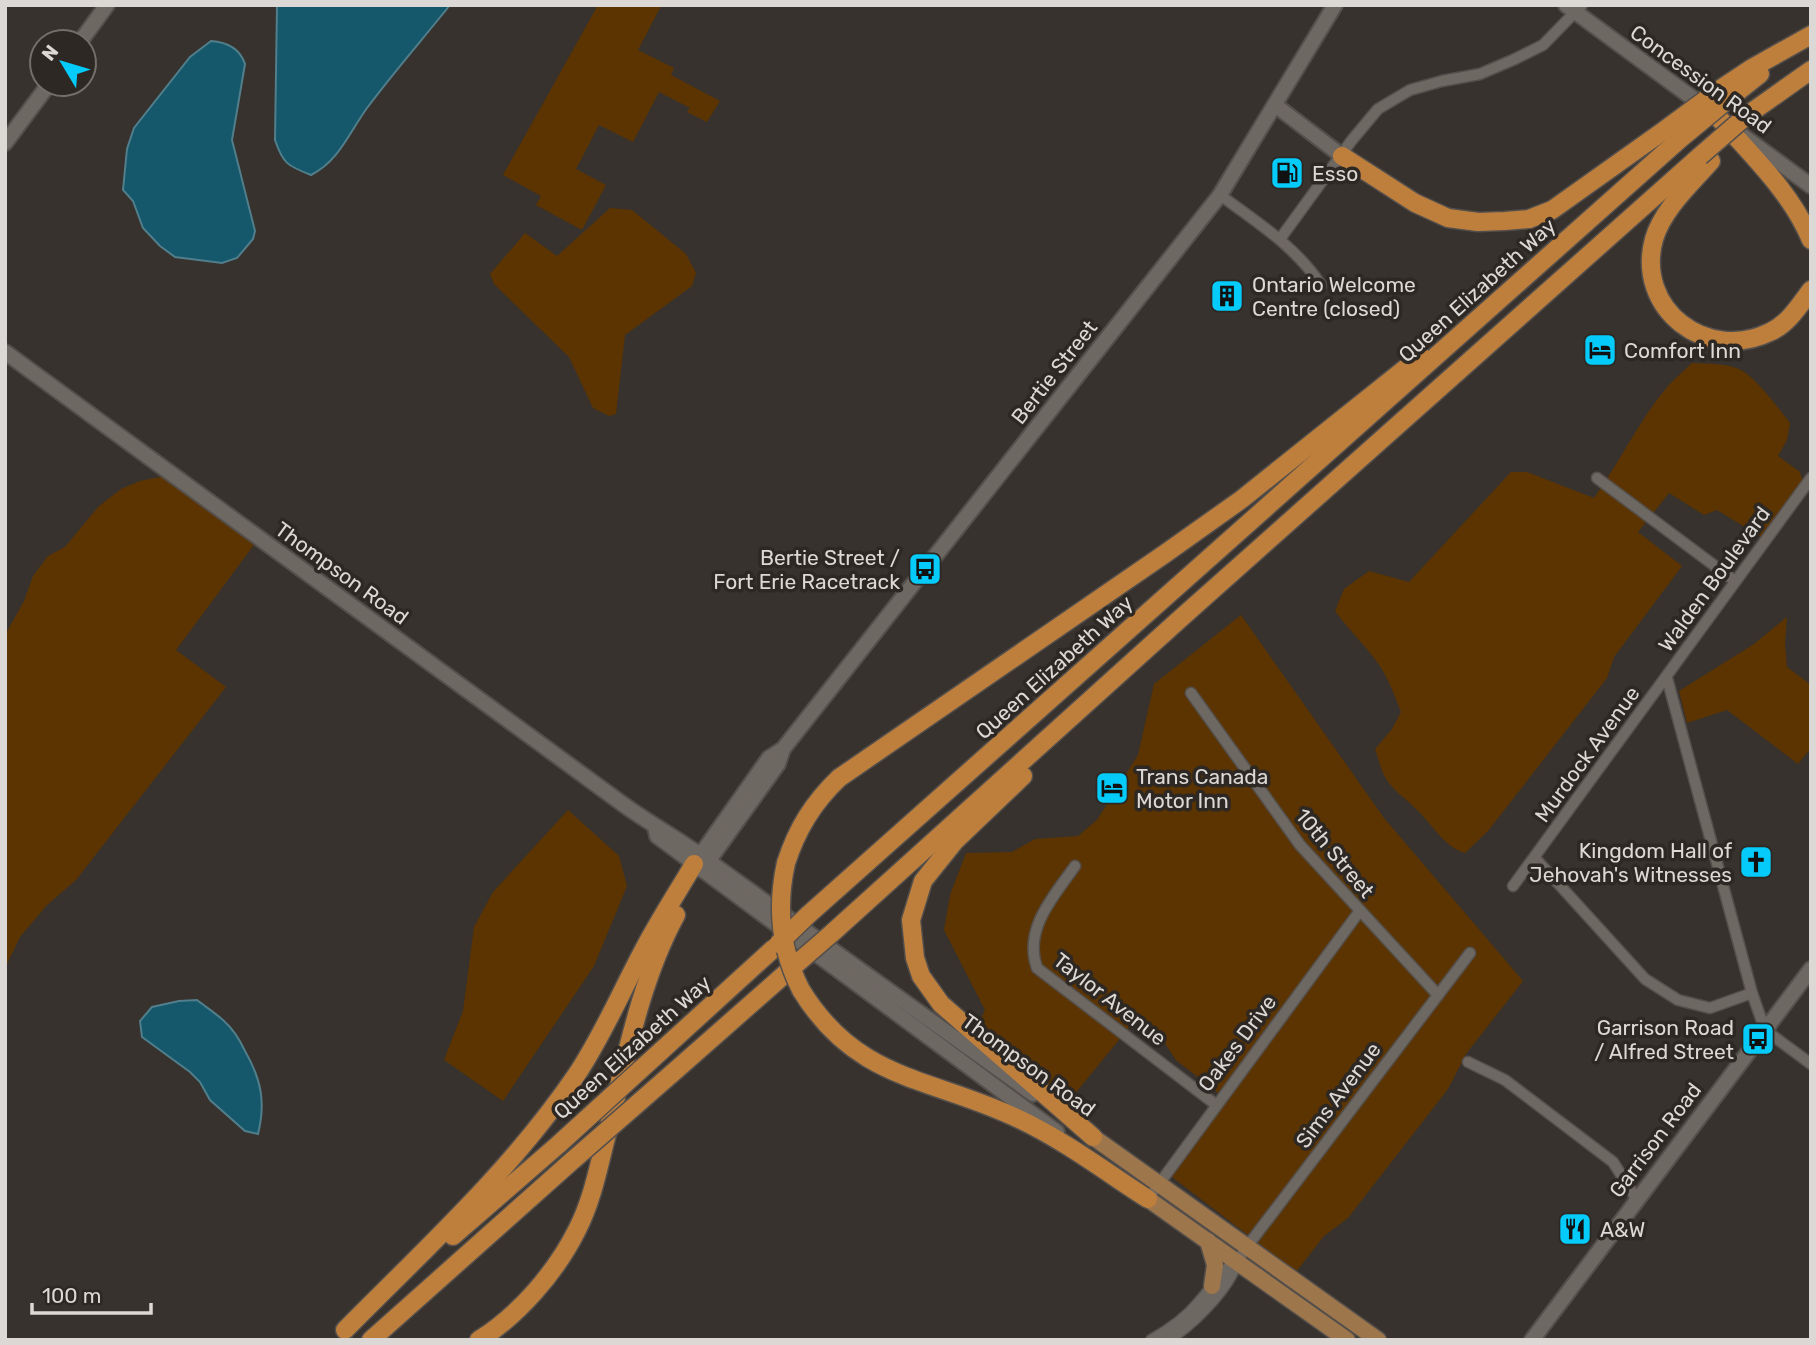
<svg xmlns="http://www.w3.org/2000/svg" width="1816" height="1345" viewBox="0 0 1816 1345" font-family="Rubik,sans-serif">
<style>
.green{fill:#5c3401}
.water{fill:#15576b;stroke:#517e8b;stroke-width:2}
.lines{fill:none;stroke-linecap:round;stroke-linejoin:round}
.street-casing{stroke:#544f4b;stroke-width:13}
.secondary-casing{stroke:#544f4b;stroke-width:18}
.primary-casing{stroke:#544f4b;stroke-width:19}
.highway-casing{stroke:#544f4b;stroke-width:21}
.street{stroke:#6e6863;stroke-width:10}
.secondary{stroke:#6e6863;stroke-width:14}
.primary{stroke:#9e764c;stroke-width:16}
.highway{stroke:#be7f3d;stroke-width:18}
.highway-bridge-casing{stroke:#544f4b;stroke-width:21;stroke-linecap:butt}
.highway-bridge{stroke:#be7f3d;stroke-width:18}
.labels{text-anchor:middle;dominant-baseline:central;stroke-width:7;stroke-linejoin:round;paint-order:stroke}
.street-label{font-size:21px;fill:#dcd8d5;stroke:#2d2823}
.poi-label{font-size:21px;fill:#dcd8d5;stroke:#2d2823;text-anchor:start}
</style>
<rect width="100%" height="100%" fill="#37322d"/>
<g class="green">
<polygon points="598,5 661,6 638,50 674,68 671,75 720,101 707,122 687,112 690,108 659,92 633,142 599,125 576,169 606,185 582,230 536,205 541,196 503,175"/>
<polygon points="610,208 632,210 686,254 696,273 692,286 625,335 616,414 609,416 593,408 569,357 494,284 490,274 525,233 557,256"/>
<path d="M 1692,363 C 1707,364 1728,363 1741,370 C 1757,379 1779,409 1790,423 L 1787,440 L 1778,456 L 1800,472 L 1803,483 L 1761,537 L 1717,510 L 1704,515 L 1669,493 L 1638,532 L 1682,566 L 1614,657 L 1607,678 L 1488,831 L 1465,853 C 1443,846 1433,825 1417,810 C 1406,798 1391,790 1384,775 C 1380,767 1378,757 1375,749 L 1392,729 L 1401,712 C 1394,694 1388,677 1377,662 C 1364,644 1348,629 1335,611 L 1344,589 L 1369,571 L 1409,582 L 1511,472 L 1527,472 L 1594,498 C 1620,462 1639,420 1668,386 C 1675,378 1684,371 1692,363 Z"/>
<polygon points="165,476 256,542 176,650 226,687 76,880 47,905 20,937 5,968 5,635 24,601 33,576 48,556 65,547 98,507 121,489 140,481"/>
<polygon points="1241,615 1384,818 1523,981 1466,1054 1448,1089 1348,1218 1324,1236 1296,1272 1172,1177 1227,1100 1176,1060 1160,1036 1136,1019 1069,1101 989,1036 979,1024 985,1010 944,930 950,895 966,853 1012,852 1035,839 1078,836 1097,820 1138,755 1154,684"/>
<polygon points="1787,617 1785,644 1787,667 1811,685 1811,748 1798,764 1727,710 1687,723 1679,691 1754,644"/>
<polygon points="568,810 619,856 627,886 594,966 503,1101 444,1060 463,1011 474,927 493,892"/>
</g>
<g class="water">
<path d="M 277,5 L 450,5 C 422,40 393,73 367,108 C 349,133 339,161 311,175 C 288,166 283,164 275,140 Z"/>
<path d="M 211,41 C 227,42 240,49 245,64 L 232,140 L 255,231 L 253,239 L 237,258 L 222,263 L 175,257 L 160,246 L 143,228 L 133,201 L 123,190 L 127,149 L 134,128 L 190,57 Z"/>
<path d="M 197,1000 C 206,1007 215,1013 223,1020 C 232,1028 240,1040 245,1051 C 261,1079 266,1102 258,1134 L 245,1131 L 210,1100 L 200,1082 L 190,1072 L 142,1037 L 140,1021 L 152,1007 L 179,1001 Z"/>
</g>
<g class="lines">
<defs>
<g id="street">
<path d="M 1220,195 C 1257,222 1296,247 1321,285"/>
<polyline points="1280,239 1352,140 1378,109 1410,90 1442,81 1480,74 1515,59 1543,45 1582,5"/>
<polyline points="1597,478 1735,581"/>
<polyline points="1667,678 1752,993 1765,1030 1811,1064"/>
<polyline points="1191,693 1300,845 1438,995"/>
<polyline points="1535,858 1645,979 1678,1000 1710,1008 1752,993"/>
<path d="M 1075,866 C 1054,896 1023,929 1037,968 L 1215,1104"/>
<polyline points="1513,886 1811,478"/>
<polyline points="1468,1062 1505,1080 1613,1162 1637,1200"/>
<polyline points="1148,1199 1359,912"/>
<path d="M 1151,1340 C 1169,1330 1186,1318 1199,1302 C 1212,1288 1221,1271 1236,1261"/>
<path d="M 1168,1340 C 1191,1326 1221,1296 1233,1272 C 1237,1263 1240,1256 1246,1248 L 1470,953"/>
</g>
<g id="secondary">
<polyline points="1566,5 1706,108"/>
<polyline points="80,42 107,5"/>
<polyline points="1275,105 1342,156"/>
<polyline points="1739,133 1811,186"/>
<polyline points="5,143 49,84"/>
<path d="M 5,352 L 624,805 C 649,823 675,837 700,855 L 1033,1094"/>
<polyline points="655,827 657,836 1057,1132"/>
<polyline points="697,860 769,758 783,749"/>
<polyline points="702,870 778,764 783,749 1220,195 1335,5"/>
<polyline points="1532,1340 1811,969"/>
</g>
<g id="primary">
<polyline points="1093,1137 1378,1340"/>
<polyline points="1148,1199 1347,1340"/>
<polyline points="1208,1241 1215,1265 1212,1286"/>
</g>
<g id="highway">
<polyline points="1716,92 1752,68 1811,35"/>
<polyline points="1726,101 1760,74"/>
<polyline points="1746,116 1811,70"/>
<path d="M 1718,117 C 1752,156 1791,192 1811,240"/>
<polyline points="1342,156 1415,203 1448,218 1478,222 1505,221 1529,219 1552,210 1666,129"/>
<path d="M 1711,161 C 1690,185 1663,209 1654,239 C 1635,309 1706,363 1770,332 C 1788,324 1799,306 1811,290"/>
<polyline points="1023,776 955,841 923,881 911,920 915,958 921,976 941,1004 1093,1137"/>
<path d="M 786,863 C 797,829 813,803 839,778 L 1166,553 L 1242,499 L 1421,356"/>
<polyline points="808,915 1680,139"/>
<polyline points="831,934 1181,618 1700,156"/>
<path d="M 801,990 C 858,1083 933,1077 1021,1120 C 1065,1141 1106,1172 1148,1199"/>
<polyline points="661,1051 773,949"/>
<polyline points="676,1070 794,966"/>
<polyline points="453,1236 559,1144"/>
<path d="M 345,1330 C 426,1248 512,1170 577,1074 C 603,1035 621,992 643,951 C 658,922 677,893 694,864"/>
<polyline points="371,1340 573,1160"/>
<path d="M 479,1340 C 519,1315 556,1272 577,1230 C 592,1201 598,1169 606,1138 C 625,1064 639,983 676,915"/>
</g>
</defs>
<use href="#street" class="street-casing"/>
<use href="#secondary" class="secondary-casing"/>
<use href="#primary" class="primary-casing"/>
<use href="#highway" class="highway-casing"/>
<use href="#street" class="street"/>
<use href="#secondary" class="secondary"/>
<use href="#primary" class="primary"/>
<use href="#highway" class="highway"/>
<defs>
<g id="highway-bridge">
<polyline points="1666,129 1716,92"/>
<polyline points="1680,139 1726,101"/>
<polyline points="1700,156 1746,116"/>
<path d="M 786,863 C 776,908 780,949 801,990"/>
<polyline points="778,944 808,915"/>
<polyline points="794,966 831,934"/>
<polyline points="559,1144 661,1051"/>
<polyline points="573,1160 676,1070"/>
</g>
</defs>
<use href="#highway-bridge" class="highway-bridge-casing"/>
<use href="#highway-bridge" class="highway-bridge"/>
</g>
<defs>
<symbol id="fuel-square" viewBox="-11 -11 22 22"><rect x="-9" y="-9" width="18" height="18" rx="4" fill="#04cbf9" stroke="#2d2823"/><path d="M-5.5-6h7V0h2V4h1.3V-2.5L3-4.5l.8-.8L6-3V5H2.5V1h-1V6h-7ZM-4.2-4.7v3.2H.2V-4.7Z" fill="#111"/></symbol>
<symbol id="building-square" viewBox="-11 -11 22 22"><rect x="-9" y="-9" width="18" height="18" rx="4" fill="#04cbf9" stroke="#2d2823"/><path d="M-4-6H4V6H1V3H-1V6H-4ZM-2.5-4.3h1.7v1.8h-1.7ZM.8-4.3h1.7v1.8H.8ZM-2.5-1h1.7V.8h-1.7ZM.8-1h1.7V.8H.8Z" fill="#111"/></symbol>
<symbol id="hotel-square" viewBox="-11 -11 22 22"><rect x="-9" y="-9" width="18" height="18" rx="4" fill="#04cbf9" stroke="#2d2823"/><path d="M-6-4.5h1.5V1H6V5H4.5V3h-9V5H-6ZM-4 0a1.8 1.8 0 1 1 3.6 0ZM.5 0V-2.5h3Q6-2.5 6 0Z" fill="#111"/></symbol>
<symbol id="bus-square" viewBox="-11 -11 22 22"><rect x="-9" y="-9" width="18" height="18" rx="4" fill="#04cbf9" stroke="#2d2823"/><path d="M-5-6H5V4H4V6H2V4H-2V6H-4V4H-5ZM-3.5-4V0h7V-4ZM-3.5 1.2v1.5H-2V1.2ZM2 1.2v1.5H3.5V1.2Z" fill="#111"/></symbol>
<symbol id="church-square" viewBox="-11 -11 22 22"><rect x="-9" y="-9" width="18" height="18" rx="4" fill="#04cbf9" stroke="#2d2823"/><path d="M-1.2-6h2.4v3.5h3.3v2.4h-3.3V6h-2.4V-.1h-3.3v-2.4h3.3Z" fill="#111"/></symbol>
<symbol id="restaurant-square" viewBox="-11 -11 22 22"><rect x="-9" y="-9" width="18" height="18" rx="4" fill="#04cbf9" stroke="#2d2823"/><path d="M-5-6h1v4h1v-4h1v4h1v-4h1v5L-1.5 .5V6h-2V.5L-5-1ZM5-6V6H3V1.5H1.5Q1.5-4 5-6Z" fill="#111"/></symbol>
</defs>
<g fill-rule="evenodd">
<use href="#fuel-square" x="1268" y="154" width="38" height="38"/>
<use href="#building-square" x="1208" y="277" width="38" height="38"/>
<use href="#hotel-square" x="1581" y="331" width="38" height="38"/>
<use href="#bus-square" x="906" y="550" width="38" height="38"/>
<use href="#hotel-square" x="1093" y="769" width="38" height="38"/>
<use href="#church-square" x="1737" y="843" width="38" height="38"/>
<use href="#bus-square" x="1739" y="1020" width="38" height="38"/>
<use href="#restaurant-square" x="1556" y="1210" width="38" height="38"/>
</g>
<g class="labels">
<g class="street-label">
<text transform="translate(1701 79) rotate(36)">Concession Road</text>
<text transform="translate(1477 290) rotate(-42)">Queen Elizabeth Way</text>
<text transform="translate(1054 372) rotate(-52)">Bertie Street</text>
<text transform="translate(342 573) rotate(36)">Thompson Road</text>
<text transform="translate(1714 579) rotate(-54)">Walden Boulevard</text>
<text transform="translate(1054 667) rotate(-42)">Queen Elizabeth Way</text>
<text transform="translate(1587 754) rotate(-54)">Murdock Avenue</text>
<text transform="translate(1335 853) rotate(50)">10th Street</text>
<text transform="translate(1110 999) rotate(38)">Taylor Avenue</text>
<text transform="translate(1237 1043) rotate(-53)">Oakes Drive</text>
<text transform="translate(632 1047) rotate(-42)">Queen Elizabeth Way</text>
<text transform="translate(1029 1065) rotate(36)">Thompson Road</text>
<text transform="translate(1338 1095) rotate(-53)">Sims Avenue</text>
<text transform="translate(1655 1140) rotate(-53)">Garrison Road</text>
</g>
<g class="poi-label">
<text x="1312" y="173">Esso</text>
<text x="1252" y="284">Ontario Welcome<tspan x="1252" dy="24">Centre (closed)</tspan></text>
<text x="1624" y="350">Comfort Inn</text>
<text x="900" y="557" text-anchor="end">Bertie Street /<tspan x="900" dy="24">Fort Erie Racetrack</tspan></text>
<text x="1136" y="776">Trans Canada<tspan x="1136" dy="24">Motor Inn</tspan></text>
<text x="1732" y="850" text-anchor="end">Kingdom Hall of<tspan x="1732" dy="24">Jehovah's Witnesses</tspan></text>
<text x="1734" y="1027" text-anchor="end">Garrison Road<tspan x="1734" dy="24">/ Alfred Street</tspan></text>
<text x="1600" y="1229">A&amp;W</text>
</g>
</g>
<rect width="1816" height="1345" fill="none" stroke="#dcd8d5" stroke-width="14"/>
<g transform="translate(63 63) rotate(308)"><circle r="33" fill="#2d2823" stroke="#736e6a" stroke-width="2"/>
<path d="M0-5L12 26L0 18L-12 26Z" fill="#04cbf9"/>
<text y="-10" font-size="19" font-weight="bold" text-anchor="middle" fill="#dcd8d5">N</text>
</g>
<path d="M32 1303v10h119v-10" fill="none" stroke="#dcd8d5" stroke-width="3.5"/>
<text x="42" y="1303" font-size="21" fill="#dcd8d5" stroke="#2d2823" stroke-width="5" paint-order="stroke">100 m</text>
</svg>
